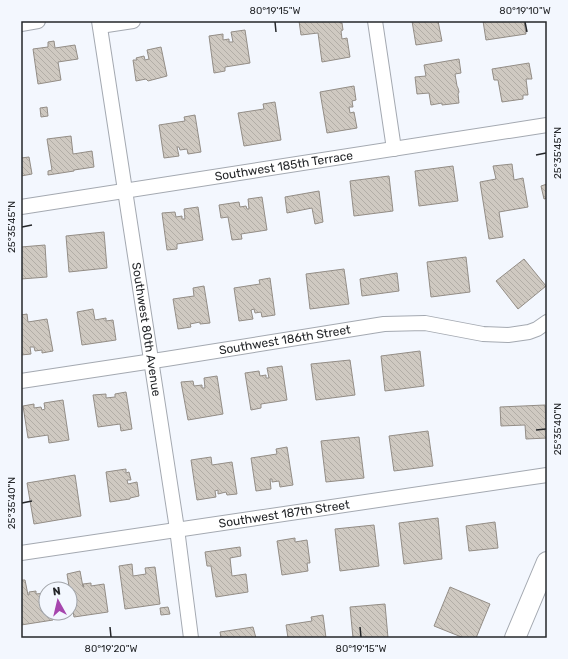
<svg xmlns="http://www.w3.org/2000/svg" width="568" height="659" viewBox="0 0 568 659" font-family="Rubik,sans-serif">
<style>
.building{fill:url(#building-back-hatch);stroke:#938d86}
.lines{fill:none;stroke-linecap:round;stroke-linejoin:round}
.street-casing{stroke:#a4a9b1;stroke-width:16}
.secondary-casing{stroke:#a4a9b1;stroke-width:22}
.street{stroke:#fff;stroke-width:14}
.secondary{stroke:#fff;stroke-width:20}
.ticks{fill:none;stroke:#25272a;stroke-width:1.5}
.labels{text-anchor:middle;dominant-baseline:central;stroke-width:4;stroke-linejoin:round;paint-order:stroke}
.street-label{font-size:12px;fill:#25272a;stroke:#f3f7fe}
.neatline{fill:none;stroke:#25272a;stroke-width:1.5}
.ticks-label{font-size:10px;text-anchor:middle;fill:#25272a}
</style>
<defs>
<pattern id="building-back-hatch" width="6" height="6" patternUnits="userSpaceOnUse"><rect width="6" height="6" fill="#cfc9c1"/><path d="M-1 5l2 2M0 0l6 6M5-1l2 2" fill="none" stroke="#b2ada6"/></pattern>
</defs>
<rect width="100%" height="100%" fill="#f3f7fe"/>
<g class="building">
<polygon points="299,21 339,21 340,23 342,23 343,30 341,31 342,39 347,38 350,57 322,62 318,33 301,35"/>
<polygon points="412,21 438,21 442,41 416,45"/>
<polygon points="483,21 524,21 526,34 486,40"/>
<polygon points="245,30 250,63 225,67 225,71 214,73 209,36 223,34 223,40 229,39 229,42 233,42 231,32"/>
<polygon points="54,41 55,48 75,45 78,59 58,62 61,80 38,84 33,49 48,47 48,42"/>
<polygon points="161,47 167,76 148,81 146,79 136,81 133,60 137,60 136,58 144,56 145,60 149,59 147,50"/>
<polygon points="459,59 461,73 455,74 457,86 458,88 459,92 458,94 459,103 442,105 442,103 431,105 429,93 417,94 415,77 426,76 424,65"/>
<polygon points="529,63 532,79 526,79 528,95 523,95 523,99 502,102 498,80 494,80 492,69"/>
<polygon points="354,86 356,100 352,101 353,107 349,107 350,113 354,112 357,128 327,133 320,92"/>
<polygon points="275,102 281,140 244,146 238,113 264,109 263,104"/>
<polygon points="47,107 48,116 41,117 40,108"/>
<polygon points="195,115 201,152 188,154 187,149 180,150 179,147 177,147 179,156 164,158 159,125 185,121 184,117"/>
<polygon points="71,136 73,154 92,151 94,167 74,170 74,171 48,175 48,171 52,170 47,139"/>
<polygon points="29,157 32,174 21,176 21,158"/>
<polygon points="512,164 514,180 523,178 528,207 499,212 503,237 489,239 480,182 496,179 493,166"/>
<polygon points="453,166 458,201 419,206 415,171"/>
<polygon points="389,176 393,211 354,216 350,181"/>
<polygon points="547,184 547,198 544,199 541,186"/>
<polygon points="319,191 323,222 315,224 312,208 287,213 285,197"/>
<polygon points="262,197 267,230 241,234 242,239 232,240 228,217 221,218 219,205 239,202 240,207 246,206 247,209 249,209 248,199"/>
<polygon points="198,207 203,240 177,244 177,249 167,250 162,213 175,212 176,217 182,216 182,219 185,219 184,209"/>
<polygon points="104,232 107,268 69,272 66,236"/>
<polygon points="45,245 47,277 21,279 21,247"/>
<polygon points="466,257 470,292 431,297 427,262"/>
<polygon points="524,259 546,286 518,309 496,281"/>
<polygon points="344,269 349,304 310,309 306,274"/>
<polygon points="397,273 399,291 362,296 360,279"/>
<polygon points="270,278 275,315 262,317 261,312 255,313 254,309 251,310 253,319 239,321 234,288 260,284 259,280"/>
<polygon points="204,286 210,323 200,324 200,322 190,324 191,327 178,329 173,299 194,296 193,288"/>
<polygon points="93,309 95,320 106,318 106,321 113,320 116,340 82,345 77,312"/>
<polygon points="27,314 28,322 47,319 53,351 42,353 42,350 35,351 34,347 30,347 31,354 21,355 21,315"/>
<polygon points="420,351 424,386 385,391 381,356"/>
<polygon points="350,360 355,395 316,400 311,364"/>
<polygon points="282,366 287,400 261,404 261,408 251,410 245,373 259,371 260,376 266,375 266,378 269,378 267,368"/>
<polygon points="217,376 223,414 188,420 181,382 193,381 194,386 202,385 202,388 205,388 204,378"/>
<polygon points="126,392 132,429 121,431 120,424 98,427 93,395 106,394 106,398 115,397 115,394"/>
<polygon points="63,400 69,440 49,443 48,435 28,438 23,406 34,404 34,408 41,407 42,410 45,409 44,403"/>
<polygon points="545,405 547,438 526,439 525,425 501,426 500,407"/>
<polygon points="428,431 433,466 394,471 389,436"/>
<polygon points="359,437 364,478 326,482 321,441"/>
<polygon points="287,447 293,485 280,487 279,481 272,482 272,479 270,479 271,489 256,491 251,458 277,454 276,449"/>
<polygon points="211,457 212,465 232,462 237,494 227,495 226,492 218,494 218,490 215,491 216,497 197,500 191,460"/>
<polygon points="126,469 126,473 129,472 131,480 127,480 128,484 137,482 139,496 130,498 130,499 110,502 106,472"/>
<polygon points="75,475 81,516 34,524 27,483"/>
<polygon points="438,518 442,559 404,564 399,523"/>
<polygon points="495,522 498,548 469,551 466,526"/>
<polygon points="374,525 379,566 340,571 335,529"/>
<polygon points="295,538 295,542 307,540 310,563 307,563 308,571 282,575 277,541"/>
<polygon points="240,547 241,556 230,558 232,576 246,574 248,592 216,597 211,566 207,566 205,552"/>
<polygon points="132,564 133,576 146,574 145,568 155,567 160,604 125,609 119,566"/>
<polygon points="80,571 83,587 84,587 83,584 91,583 91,586 104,584 108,612 74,617 67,574"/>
<polygon points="21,580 25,580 28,595 29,595 29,592 36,591 36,594 46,593 46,613 52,613 53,620 21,625"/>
<polygon points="450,587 490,604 476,638 464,638 434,626"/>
<polygon points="385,604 388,638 353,638 350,607"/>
<polygon points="168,607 170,614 161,615 160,608"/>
<polygon points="323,615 326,638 288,638 286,625 312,621 311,617"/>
<polygon points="253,627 256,638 221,638 220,632"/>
</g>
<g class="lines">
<defs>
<g id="street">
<path id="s1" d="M 99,21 L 177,529 L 191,638"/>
<polyline points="375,21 394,149"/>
<polyline points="21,24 38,21"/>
<polyline points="100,26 133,21"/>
<path id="s2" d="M 21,207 L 547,125"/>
<path id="s3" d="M 21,381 L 166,359 L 384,324 L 425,323 L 483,334 L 508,335 L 529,332 L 537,329 L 547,322"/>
<path id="s4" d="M 21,553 L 547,475"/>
</g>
<polyline id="secondary" points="515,638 547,562"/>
</defs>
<use href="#street" class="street-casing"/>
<use href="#secondary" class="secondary-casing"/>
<use href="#street" class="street"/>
<use href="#secondary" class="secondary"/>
</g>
<path class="ticks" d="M 275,22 L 276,32M 525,22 L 527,32M 536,155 L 546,153M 22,227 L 32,225M 536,430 L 546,429M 22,503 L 32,501M 110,627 L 111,637M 360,627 L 361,637"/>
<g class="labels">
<g class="street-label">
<text stroke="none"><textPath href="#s2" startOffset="266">Southwest 185th Terrace</textPath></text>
<text stroke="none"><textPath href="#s1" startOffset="312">Southwest 80th Avenue</textPath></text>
<text stroke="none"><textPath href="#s3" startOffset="267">Southwest 186th Street</textPath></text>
<text stroke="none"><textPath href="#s4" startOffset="266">Southwest 187th Street</textPath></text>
</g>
</g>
<rect width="568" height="659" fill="none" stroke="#f3f7fe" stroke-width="44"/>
<g transform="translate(58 601) rotate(352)"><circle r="19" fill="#f3f7fe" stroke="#a1a4a9"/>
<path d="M0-3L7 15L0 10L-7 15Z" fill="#a646ae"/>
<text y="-6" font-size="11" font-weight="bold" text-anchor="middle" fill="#25272a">N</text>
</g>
<rect x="22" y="22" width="524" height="615" class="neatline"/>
<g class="ticks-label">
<text x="275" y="14">80°19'15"W</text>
<text x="525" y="14">80°19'10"W</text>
<text transform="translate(557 153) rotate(-90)" y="4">25°35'45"N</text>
<text transform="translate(11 227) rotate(-90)" y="4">25°35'45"N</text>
<text transform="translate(557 429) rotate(-90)" y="4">25°35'40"N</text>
<text transform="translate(11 503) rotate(-90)" y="4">25°35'40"N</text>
<text x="111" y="652">80°19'20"W</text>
<text x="361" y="652">80°19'15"W</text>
</g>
</svg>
